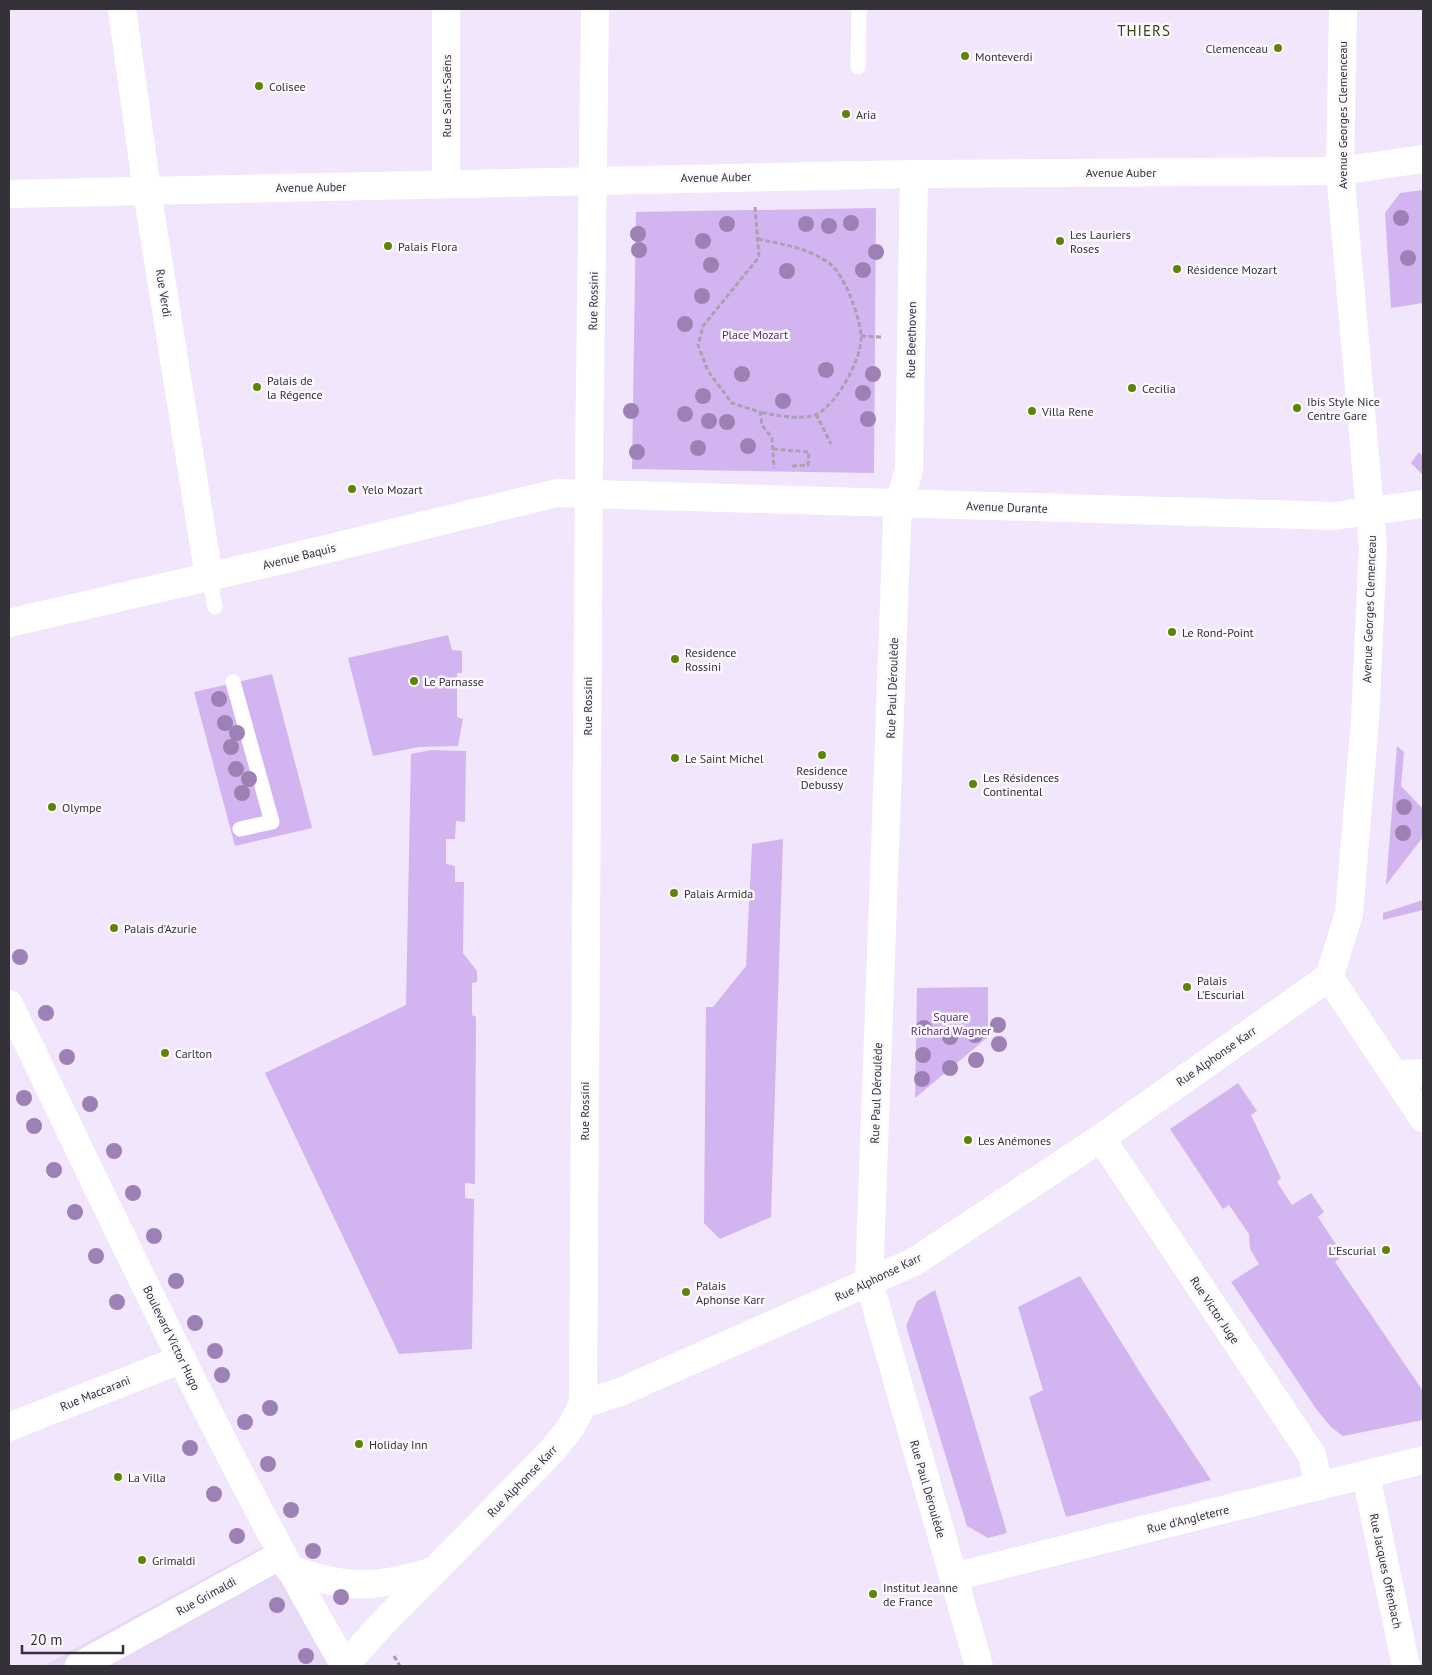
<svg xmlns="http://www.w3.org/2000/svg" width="1432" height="1675" viewBox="0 0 1432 1675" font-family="'PT Sans',sans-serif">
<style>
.built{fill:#e8daf7}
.green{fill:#d2b5f0}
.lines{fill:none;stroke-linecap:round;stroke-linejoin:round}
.path{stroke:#a9a1b1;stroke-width:3;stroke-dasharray:5 2.5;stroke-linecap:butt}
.service{stroke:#fff;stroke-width:15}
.minor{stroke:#fff;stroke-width:28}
.tertiary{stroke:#fff;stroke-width:28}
.secondary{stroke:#fff;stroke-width:28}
.tree{fill:#9d81b4}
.poi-dot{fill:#5e8406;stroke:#faf8fc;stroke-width:2}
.labels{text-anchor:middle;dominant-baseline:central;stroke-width:5;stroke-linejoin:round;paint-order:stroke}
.poi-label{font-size:12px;fill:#353139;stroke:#faf8fc;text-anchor:start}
.street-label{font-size:12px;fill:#353139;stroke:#faf8fc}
.park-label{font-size:12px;fill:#592e7a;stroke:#faf8fc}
.quarter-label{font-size:15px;letter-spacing:1px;fill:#30430e;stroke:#faf8fc}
</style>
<rect width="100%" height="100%" fill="#f1e6fc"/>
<polygon class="built" points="280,1537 363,1666 43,1666"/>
<g class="green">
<polygon points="1423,190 1423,303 1391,308 1385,213 1400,193"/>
<polygon points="876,208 874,473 632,469 636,212"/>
<polygon points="1419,452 1423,456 1422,474 1411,463"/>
<polygon points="448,635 452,650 462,651 462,673 457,673 457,717 463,719 458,746 419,747 373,756 348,658"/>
<polygon points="272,674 312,828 235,846 194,692"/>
<polygon points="1397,746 1404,752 1401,786 1423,809 1423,837 1386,885"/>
<polygon points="431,750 466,751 465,822 456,821 455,839 446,839 446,864 455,866 455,882 464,882 463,953 477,971 477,982 472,983 472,1015 476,1017 475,1184 465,1183 465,1198 474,1199 472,1349 399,1354 265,1073 406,1005 411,754"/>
<polygon points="783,839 771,1217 720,1239 704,1223 706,1007 713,1007 746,966 752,844"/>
<polygon points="1423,900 1423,910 1383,920 1383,913"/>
<polygon points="988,987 988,1037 915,1098 917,988"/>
<polygon points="1238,1083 1257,1111 1251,1115 1281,1178 1277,1182 1292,1205 1311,1193 1324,1212 1318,1217 1343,1255 1335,1262 1423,1391 1423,1420 1343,1436 1331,1427 1317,1410 1231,1282 1259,1264 1250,1249 1249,1234 1229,1205 1223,1209 1170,1129"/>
<polygon points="1080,1276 1146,1382 1211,1480 1066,1517 1029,1397 1043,1390 1018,1307"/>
<polygon points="935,1290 1007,1533 988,1538 967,1526 906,1326 917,1301"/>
</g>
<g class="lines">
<g class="path">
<polyline points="755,207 759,257 703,326 698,345 708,371 732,403 760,412 762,425 772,438 774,468"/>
<path d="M 758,239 C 781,244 810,248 830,264 C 845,275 860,318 861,336 C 862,359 837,404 817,414 C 803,421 775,415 760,412"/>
<polyline points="861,336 881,337"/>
<polyline points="816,414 831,444"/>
<polyline points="773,449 809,452 808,465 790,466"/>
<polyline points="394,1656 400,1666"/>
</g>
<g class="service">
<polyline points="858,67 859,9"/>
<polyline points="209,577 215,607"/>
<polyline points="233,682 272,822 240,829"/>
</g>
<g class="minor">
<polyline points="1343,9 1340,171 1373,546 1365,720 1349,914 1329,977 1423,1118"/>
<polyline points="914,174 909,470 899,504 897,522 869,1282 979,1666"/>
<polyline points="446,183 446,9"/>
<polyline points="9,194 914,174 1340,171 1423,159"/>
<polyline points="1395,1075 1423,1073"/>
<polyline points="1101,1138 1312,1455 1319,1486"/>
<polyline points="583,1404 589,460 595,9"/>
<polyline points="9,1427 182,1359"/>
<polyline points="1366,1475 1406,1666"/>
<path d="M 289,1569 C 346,1589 375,1589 433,1571"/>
<polyline points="953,1577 1423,1460"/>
<polyline points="79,1666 281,1555"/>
<polyline points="344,1666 379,1627 552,1451 571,1427 583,1404 620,1392 914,1262 1101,1138 1329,977"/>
</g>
<g class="tertiary">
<polyline points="122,9 147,191 209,577"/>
<polyline points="9,623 277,561 557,493 1334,516 1423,504"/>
</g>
<path class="secondary" d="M 9,1004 C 117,1226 221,1452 345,1666"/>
</g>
<g class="tree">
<circle cx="1401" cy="218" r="8"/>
<circle cx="851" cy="223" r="8"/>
<circle cx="727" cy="224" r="8"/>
<circle cx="806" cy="224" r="8"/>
<circle cx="829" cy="226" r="8"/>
<circle cx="638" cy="234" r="8"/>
<circle cx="703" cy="241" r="8"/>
<circle cx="639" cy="250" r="8"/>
<circle cx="876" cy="252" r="8"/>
<circle cx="1408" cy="258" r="8"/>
<circle cx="711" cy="265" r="8"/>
<circle cx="863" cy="270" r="8"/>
<circle cx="787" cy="271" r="8"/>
<circle cx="702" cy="296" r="8"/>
<circle cx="685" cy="324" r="8"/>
<circle cx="826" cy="370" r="8"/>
<circle cx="742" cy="374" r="8"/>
<circle cx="873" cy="374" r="8"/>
<circle cx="863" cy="393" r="8"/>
<circle cx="703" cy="396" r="8"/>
<circle cx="783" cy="401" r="8"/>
<circle cx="631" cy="411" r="8"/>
<circle cx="685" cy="414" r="8"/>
<circle cx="868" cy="419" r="8"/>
<circle cx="709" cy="421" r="8"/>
<circle cx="727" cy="422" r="8"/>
<circle cx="748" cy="446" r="8"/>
<circle cx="698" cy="448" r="8"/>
<circle cx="637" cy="452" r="8"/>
<circle cx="219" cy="699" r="8"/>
<circle cx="225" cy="723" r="8"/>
<circle cx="237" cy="733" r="8"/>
<circle cx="231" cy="747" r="8"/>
<circle cx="236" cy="769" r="8"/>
<circle cx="249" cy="779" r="8"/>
<circle cx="242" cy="793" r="8"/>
<circle cx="1404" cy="807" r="8"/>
<circle cx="1403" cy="833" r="8"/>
<circle cx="20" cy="957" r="8"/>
<circle cx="46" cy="1013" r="8"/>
<circle cx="998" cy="1025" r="8"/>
<circle cx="924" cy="1028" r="8"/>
<circle cx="975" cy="1035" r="8"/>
<circle cx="950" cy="1037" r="8"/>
<circle cx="999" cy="1044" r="8"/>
<circle cx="923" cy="1055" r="8"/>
<circle cx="67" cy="1057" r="8"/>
<circle cx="976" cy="1060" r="8"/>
<circle cx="950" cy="1068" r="8"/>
<circle cx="922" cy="1079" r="8"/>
<circle cx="24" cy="1098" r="8"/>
<circle cx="90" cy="1104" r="8"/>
<circle cx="34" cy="1126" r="8"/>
<circle cx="114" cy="1151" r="8"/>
<circle cx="54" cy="1170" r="8"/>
<circle cx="133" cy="1193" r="8"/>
<circle cx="75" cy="1212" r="8"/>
<circle cx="154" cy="1236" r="8"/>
<circle cx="96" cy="1256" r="8"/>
<circle cx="176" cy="1281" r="8"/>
<circle cx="117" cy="1302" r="8"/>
<circle cx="195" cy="1323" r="8"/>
<circle cx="215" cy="1351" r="8"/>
<circle cx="222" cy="1375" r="8"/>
<circle cx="270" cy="1408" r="8"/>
<circle cx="245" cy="1422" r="8"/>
<circle cx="190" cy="1448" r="8"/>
<circle cx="268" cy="1464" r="8"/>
<circle cx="214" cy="1494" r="8"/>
<circle cx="291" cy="1510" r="8"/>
<circle cx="237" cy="1536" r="8"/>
<circle cx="313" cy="1551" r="8"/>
<circle cx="341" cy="1597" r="8"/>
<circle cx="277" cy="1605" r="8"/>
<circle cx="306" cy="1656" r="8"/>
</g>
<g class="poi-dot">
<circle cx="1278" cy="48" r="5"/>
<circle cx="965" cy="56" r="5"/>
<circle cx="259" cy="86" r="5"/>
<circle cx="846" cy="114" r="5"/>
<circle cx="1060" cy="241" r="5"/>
<circle cx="388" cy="246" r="5"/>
<circle cx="1177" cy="269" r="5"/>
<circle cx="257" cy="387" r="5"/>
<circle cx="1132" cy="388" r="5"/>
<circle cx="1297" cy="408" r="5"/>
<circle cx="1032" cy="411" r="5"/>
<circle cx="352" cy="489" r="5"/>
<circle cx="1172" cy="632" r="5"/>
<circle cx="675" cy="659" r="5"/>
<circle cx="414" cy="681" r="5"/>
<circle cx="822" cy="755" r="5"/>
<circle cx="675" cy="758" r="5"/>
<circle cx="973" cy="784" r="5"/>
<circle cx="52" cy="807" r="5"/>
<circle cx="674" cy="893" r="5"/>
<circle cx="114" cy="928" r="5"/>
<circle cx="1187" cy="987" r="5"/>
<circle cx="165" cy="1053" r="5"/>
<circle cx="968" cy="1140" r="5"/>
<circle cx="1386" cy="1250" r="5"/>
<circle cx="686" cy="1292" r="5"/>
<circle cx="359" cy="1444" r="5"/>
<circle cx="118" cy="1477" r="5"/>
<circle cx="142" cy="1560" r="5"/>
<circle cx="873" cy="1594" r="5"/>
</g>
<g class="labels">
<g class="poi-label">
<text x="1268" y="48" text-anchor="end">Clemenceau</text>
<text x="975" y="56">Monteverdi</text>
<text x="269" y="86">Colisee</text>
<text x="856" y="114">Aria</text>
<text x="1070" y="234">Les Lauriers<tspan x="1070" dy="14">Roses</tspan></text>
<text x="398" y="246">Palais Flora</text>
<text x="1187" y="269">Résidence Mozart</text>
<text x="267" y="380">Palais de<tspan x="267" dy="14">la Régence</tspan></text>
<text x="1142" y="388">Cecilia</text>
<text x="1307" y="401">Ibis Style Nice<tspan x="1307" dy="14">Centre Gare</tspan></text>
<text x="1042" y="411">Villa Rene</text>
<text x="362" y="489">Yelo Mozart</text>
<text x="1182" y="632">Le Rond-Point</text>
<text x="685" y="652">Residence<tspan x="685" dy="14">Rossini</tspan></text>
<text x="424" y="681">Le Parnasse</text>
<text x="685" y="758">Le Saint Michel</text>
<text x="822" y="770" text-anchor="middle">Residence<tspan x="822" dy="14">Debussy</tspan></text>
<text x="983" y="777">Les Résidences<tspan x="983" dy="14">Continental</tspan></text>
<text x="62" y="807">Olympe</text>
<text x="684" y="893">Palais Armida</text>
<text x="124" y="928">Palais d'Azurie</text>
<text x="1197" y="980">Palais<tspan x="1197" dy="14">L'Escurial</tspan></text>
<text x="175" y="1053">Carlton</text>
<text x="978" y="1140">Les Anémones</text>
<text x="1376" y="1250" text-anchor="end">L'Escurial</text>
<text x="696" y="1285">Palais<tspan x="696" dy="14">Aphonse Karr</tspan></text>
<text x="369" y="1444">Holiday Inn</text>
<text x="128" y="1477">La Villa</text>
<text x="152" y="1560">Grimaldi</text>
<text x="883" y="1587">Institut Jeanne<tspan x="883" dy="14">de France</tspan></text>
</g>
<g class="street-label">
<text transform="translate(446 96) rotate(-90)">Rue Saint-Saëns</text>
<text transform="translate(1342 115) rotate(-90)">Avenue Georges Clemenceau</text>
<text x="1121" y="172">Avenue Auber</text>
<text transform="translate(716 177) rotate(-1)">Avenue Auber</text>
<text transform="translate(311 187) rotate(-1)">Avenue Auber</text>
<text transform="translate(164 293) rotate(81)">Rue Verdi</text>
<text transform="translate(593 301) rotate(-89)">Rue Rossini</text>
<text transform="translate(911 340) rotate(-89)">Rue Beethoven</text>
<text transform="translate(1007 507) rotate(2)">Avenue Durante</text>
<text transform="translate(299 556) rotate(-14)">Avenue Baquis</text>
<text transform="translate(1369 609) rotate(-88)">Avenue Georges Clemenceau</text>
<text transform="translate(892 688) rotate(-88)">Rue Paul Déroulède</text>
<text transform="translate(587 706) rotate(-90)">Rue Rossini</text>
<text transform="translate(1216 1056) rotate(-35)">Rue Alphonse Karr</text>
<text transform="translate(876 1093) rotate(-88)">Rue Paul Déroulède</text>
<text transform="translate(584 1111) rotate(-90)">Rue Rossini</text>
<text transform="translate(878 1277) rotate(-26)">Rue Alphonse Karr</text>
<text transform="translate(1215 1310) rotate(56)">Rue Victor Juge</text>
<text transform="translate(172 1338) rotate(64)">Boulevard Victor Hugo</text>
<text transform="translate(95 1393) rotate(-22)">Rue Maccarani</text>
<text transform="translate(522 1481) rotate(-46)">Rue Alphonse Karr</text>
<text transform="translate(928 1489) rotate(74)">Rue Paul Déroulède</text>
<text transform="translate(1188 1519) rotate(-14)">Rue d'Angleterre</text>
<text transform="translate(1386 1571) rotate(78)">Rue Jacques Offenbach</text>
<text transform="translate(206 1596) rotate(-29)">Rue Grimaldi</text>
</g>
<g class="park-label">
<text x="755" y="334">Place Mozart</text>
<text x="951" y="1016">Square<tspan x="951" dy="14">Richard Wagner</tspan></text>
</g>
<g class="quarter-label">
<text x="1144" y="30">THIERS</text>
</g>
</g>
<rect width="1432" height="1675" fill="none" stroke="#353139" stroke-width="20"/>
<path d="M22 1645v8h101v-8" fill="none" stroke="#353139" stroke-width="2.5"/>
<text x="30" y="1645" font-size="15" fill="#353139" stroke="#faf8fc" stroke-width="4" paint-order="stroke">20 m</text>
</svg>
